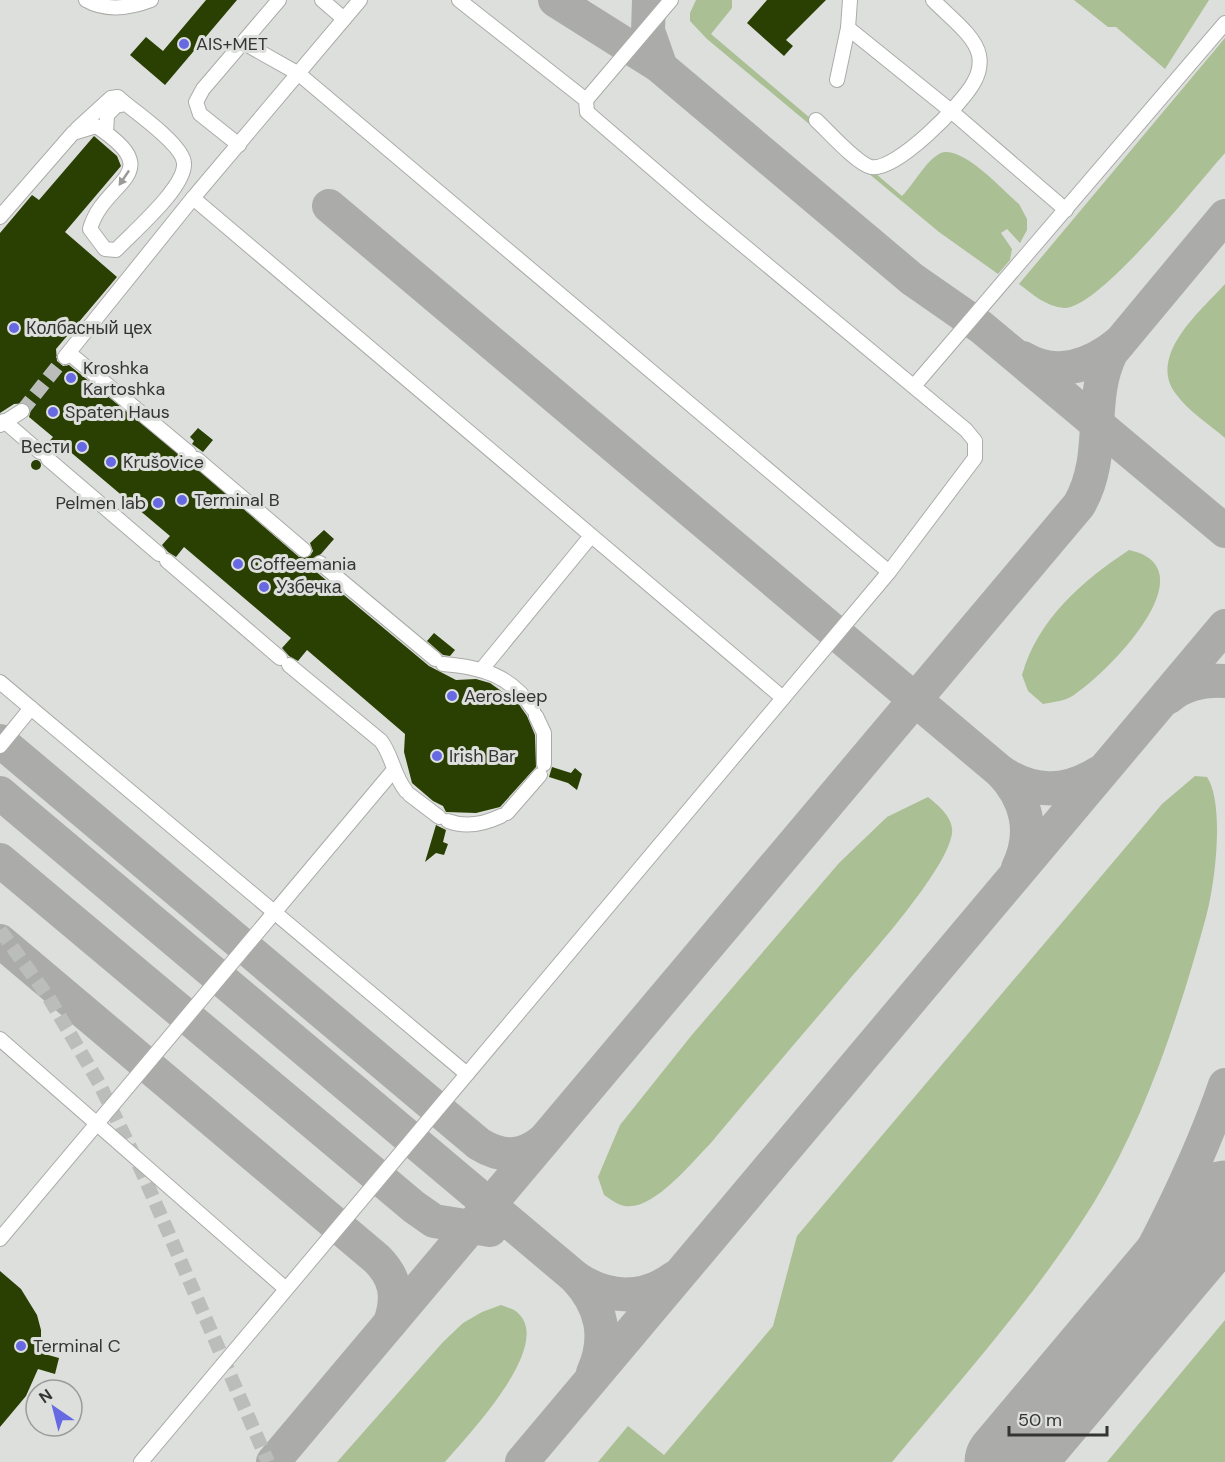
<svg xmlns="http://www.w3.org/2000/svg" width="1225" height="1462" viewBox="0 0 1225 1462" font-family="'DM Sans',sans-serif">
<style>
.green{fill:#aabf93}
.lines{fill:none;stroke-linecap:round;stroke-linejoin:round}
.taxiway{stroke:#abacaa;stroke-width:34}
.runway{stroke:#abacaa;stroke-width:87}
.building{fill:#2a4003}
.minor-tunnel{stroke:#bbbdba;stroke-width:14;stroke-dasharray:14 7;stroke-linecap:butt}
.minor-casing{stroke:#aaaca9;stroke-width:16}
.minor{stroke:#fff;stroke-width:14}
.oneway{fill:#9a9a99}
.poi-dot{fill:#6769e3;stroke:#dddfdc;stroke-width:2}
.labels{text-anchor:middle;dominant-baseline:central;stroke-width:6;stroke-linejoin:round;paint-order:stroke}
.poi-label{font-size:18px;fill:#343433;stroke:#dddfdc;text-anchor:start}
</style>
<rect width="100%" height="100%" fill="#dddfdc"/>
<g class="green">
<path d="M 696,0 L 732,0 L 732,8 L 711,34 L 902,196 C 914,184 925,162 939,154 C 960,142 1003,191 1019,204 L 1027,219 L 1027,230 L 1020,243 L 1007,229 L 1001,233 L 1012,249 L 1010,260 L 998,274 L 939,232 L 707,39 L 690,21 L 690,13 Z"/>
<polygon points="1074,0 1209,0 1165,69 1116,27 1108,27"/>
<path d="M 1225,38 L 1225,153 C 1199,182 1099,309 1064,308 C 1047,307 1032,294 1019,284 Z"/>
<path d="M 1225,284 L 1225,438 C 1210,425 1188,411 1176,394 C 1147,355 1201,311 1225,284 Z"/>
<path d="M 1129,550 C 1212,568 1107,674 1074,695 C 1065,701 1054,702 1043,704 L 1028,691 L 1022,675 C 1038,619 1082,581 1129,550 Z"/>
<path d="M 1195,776 L 1207,777 C 1225,804 1215,885 1206,917 C 1179,1015 1146,1117 1093,1204 C 1035,1297 962,1378 892,1462 L 598,1462 L 628,1426 L 664,1455 L 773,1326 L 797,1236 L 1147,822 L 1162,804 Z"/>
<path d="M 928,797 C 938,805 954,818 952,833 C 948,868 873,952 848,981 C 802,1035 756,1089 710,1144 C 692,1162 653,1211 625,1206 C 618,1205 610,1199 604,1195 L 598,1177 L 620,1125 L 691,1036 L 839,863 L 887,817 Z"/>
<path d="M 501,1305 C 506,1307 514,1309 518,1313 C 554,1346 467,1436 445,1462 L 337,1462 L 443,1342 L 463,1323 L 482,1312 Z"/>
<polygon points="1225,1320 1225,1462 1107,1462"/>
</g>
<g class="lines">
<g class="taxiway">
<polyline points="555,0 658,65 912,279 981,327 1225,531"/>
<polyline points="649,0 648,31 659,62"/>
<path d="M 329,206 L 1001,772 C 1027,799 1035,833 1018,868"/>
<path d="M 1023,358 C 1056,378 1091,366 1119,343"/>
<path d="M 1169,697 C 1184,684 1205,680 1225,681"/>
<path d="M 0,741 L 479,1144 C 502,1158 522,1158 543,1141"/>
<path d="M 1001,772 C 1033,793 1065,794 1098,773"/>
<path d="M 0,793 L 575,1277 C 606,1299 643,1301 674,1278"/>
<polyline points="0,860 414,1207 434,1221 490,1230"/>
<path d="M 0,941 L 377,1259 C 396,1278 399,1297 390,1323"/>
<path d="M 575,1277 C 602,1306 609,1337 593,1373"/>
<path d="M 1096,1357 C 1143,1268 1192,1181 1225,1085"/>
<path d="M 273,1462 L 1079,505 C 1108,455 1087,402 1111,353 L 1225,216"/>
<polyline points="522,1462 1225,626"/>
</g>
<polyline class="runway" points="1008,1462 1225,1204"/>
</g>
<g class="building">
<polygon points="206,0 237,0 165,85 130,55 146,37 163,51"/>
<polygon points="767,0 826,0 786,40 793,46 784,56 747,23"/>
<polygon points="94,136 117,156 121,166 65,232 117,277 56,349 57,361 63,366 69,365 189,462 299,557 310,556 313,551 310,543 324,530 334,539 321,554 313,558 311,566 314,570 429,666 456,680 476,679 490,683 518,703 527,716 535,735 536,767 500,807 476,813 446,812 443,806 433,801 412,783 404,752 405,734 307,650 298,661 289,656 282,648 291,638 184,547 176,557 168,552 162,545 170,536 61,444 54,452 49,450 46,445 53,437 29,417 31,410 27,403 14,404 0,413 0,233 32,195 39,200"/>
<polygon points="198,428 213,440 203,452 192,444 194,441 190,437"/>
<circle cx="36" cy="465" r="5"/>
<polygon points="434,633 455,650 450,656 443,655 427,641"/>
<polygon points="552,767 571,773 575,768 582,774 577,790 568,783 549,777"/>
<polygon points="436,825 446,830 443,842 448,844 444,855 436,853 425,862"/>
<polygon points="0,1271 21,1289 37,1315 41,1330 41,1353 59,1358 55,1374 38,1369 26,1396 0,1427"/>
</g>
<g class="lines">
<g class="minor-tunnel">
<polyline points="22,411 65,357"/>
<polyline points="0,930 49,998 99,1083 142,1172 268,1462"/>
</g>
<defs>
<g id="minor">
<path d="M 86,0 C 107,12 130,8 151,0"/>
<polyline points="322,0 344,19"/>
<polyline points="848,28 951,111 1066,210"/>
<polyline points="244,43 299,74 889,572"/>
<polyline points="837,80 848,28 850,0"/>
<polyline points="586,100 671,0"/>
<path d="M 816,120 C 828,131 857,164 871,167 C 896,172 963,103 974,82 C 979,73 981,65 979,55 C 975,35 947,15 933,0"/>
<polyline points="77,129 111,98 118,97 126,104"/>
<polyline points="239,145 200,114 196,102 203,89 279,0"/>
<polyline points="193,198 360,0"/>
<path d="M 0,217 L 73,133 L 96,126 C 170,175 104,179 90,229 L 105,249 L 116,250 C 133,232 186,187 184,163 C 183,146 139,114 126,104 L 116,106 L 107,115 L 106,133"/>
<polyline points="69,353 189,453"/>
<polyline points="65,357 193,198 783,698"/>
<polyline points="914,386 1225,23"/>
<polyline points="4,421 40,452"/>
<polyline points="0,425 22,411"/>
<polyline points="48,459 159,554"/>
<polyline points="197,459 304,550"/>
<polyline points="167,561 280,658"/>
<polyline points="320,563 435,659"/>
<path d="M 443,664 C 481,667 511,675 533,709"/>
<path d="M 289,665 L 381,741 C 393,757 393,775 406,791"/>
<polyline points="482,669 591,536"/>
<polyline points="0,682 467,1074"/>
<polyline points="536,716 544,733 544,764"/>
<polyline points="0,746 31,708"/>
<polyline points="410,795 439,817"/>
<polyline points="507,813 540,775"/>
<path d="M 448,821 C 466,828 484,824 501,816"/>
<polyline points="0,1039 286,1289"/>
<polyline points="0,1239 393,771"/>
<polyline points="141,1462 889,572 975,458 975,441 966,430 702,211 587,112 586,100 459,0"/>
</g>
</defs>
<use href="#minor" class="minor-casing"/>
<use href="#minor" class="minor"/>
</g>
<defs><path id="oneway-solid" d="M-6-.8H1V-3.2L6.5 0L1 3.2V.8H-6Z" transform="scale(1.5)"/></defs>
<use class="oneway" href="#oneway-solid" transform="translate(124 178) rotate(124)"/>
<g class="poi-dot">
<circle cx="184" cy="44" r="6"/>
<circle cx="14" cy="328" r="6"/>
<circle cx="71" cy="378" r="6"/>
<circle cx="53" cy="412" r="6"/>
<circle cx="82" cy="447" r="6"/>
<circle cx="111" cy="462" r="6"/>
<circle cx="182" cy="500" r="6"/>
<circle cx="158" cy="503" r="6"/>
<circle cx="238" cy="564" r="6"/>
<circle cx="264" cy="587" r="6"/>
<circle cx="452" cy="696" r="6"/>
<circle cx="437" cy="756" r="6"/>
<circle cx="21" cy="1346" r="6"/>
</g>
<g class="labels">
<g class="poi-label">
<text x="196" y="44">AIS+MET</text>
<text x="26" y="328">Колбасный цех</text>
<text x="83" y="368">Kroshka<tspan x="83" dy="21">Kartoshka</tspan></text>
<text x="65" y="412">Spaten Haus</text>
<text x="70" y="447" text-anchor="end">Вести</text>
<text x="123" y="462">Krušovice</text>
<text x="194" y="500">Terminal B</text>
<text x="146" y="503" text-anchor="end">Pelmen lab</text>
<text x="250" y="564">Coffeemania</text>
<text x="276" y="587">Узбечка</text>
<text x="464" y="696">Aerosleep</text>
<text x="449" y="756">Irish Bar</text>
<text x="33" y="1346">Terminal C</text>
</g>
</g>
<g transform="translate(54 1408) rotate(325)"><circle r="28" fill="#dddfdc" stroke="#999b98" stroke-width="1.5"/>
<path d="M0-4.5L10 22L0 15L-10 22Z" fill="#6769e3"/>
<text y="-9" font-size="16" font-weight="bold" text-anchor="middle" fill="#343433">N</text>
</g>
<path d="M1009 1426v9h98v-9" fill="none" stroke="#343433" stroke-width="3"/>
<text x="1018" y="1426" font-size="18" fill="#343433" stroke="#dddfdc" stroke-width="4.5" paint-order="stroke">50 m</text>
</svg>
